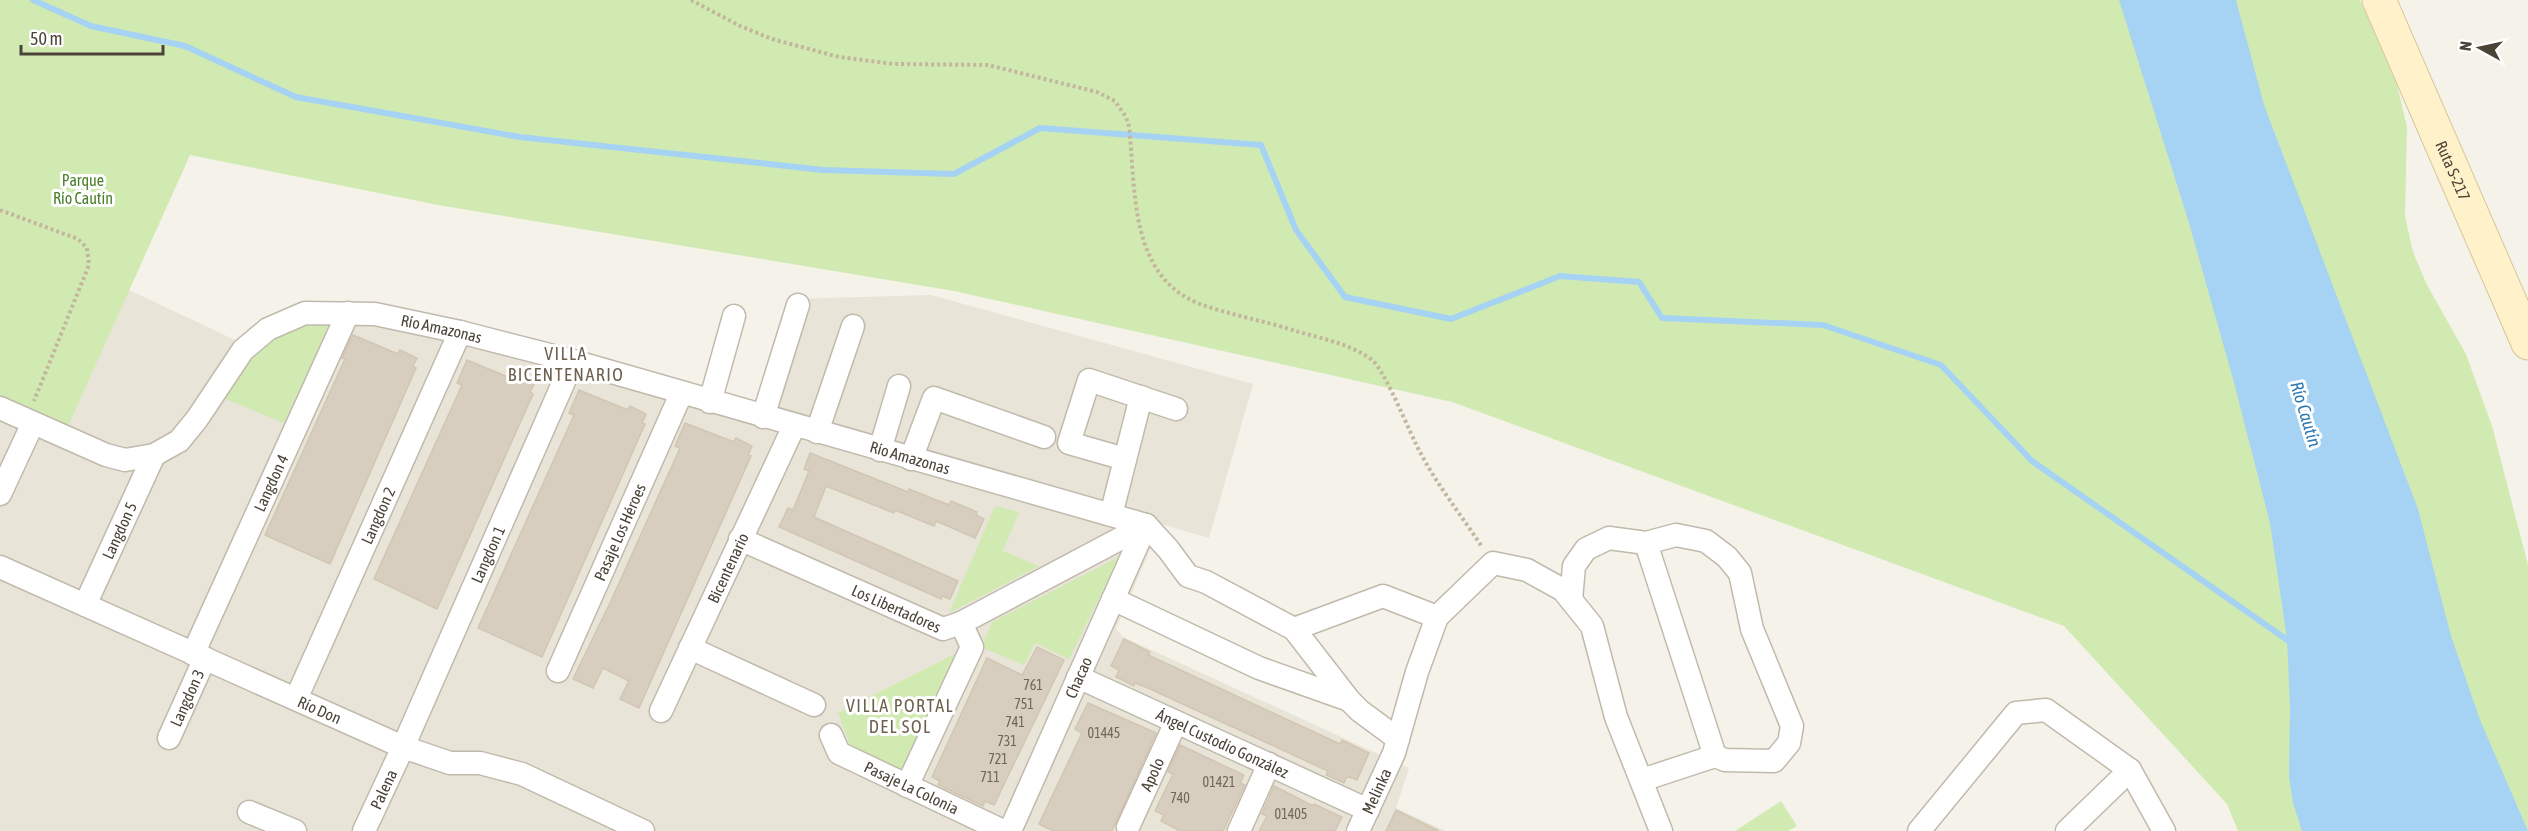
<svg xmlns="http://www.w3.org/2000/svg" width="2528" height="831" viewBox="0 0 2528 831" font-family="'Asap Condensed',sans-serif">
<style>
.residential{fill:#e9e4d8}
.green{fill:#d1eab2}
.water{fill:#a6d3f3}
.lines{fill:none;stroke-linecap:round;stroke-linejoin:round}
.stream{stroke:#a6d3f3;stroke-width:6}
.building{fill:#d7cebf;stroke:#d2c6b2;stroke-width:1.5}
.minor-casing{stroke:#c1baac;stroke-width:25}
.secondary-casing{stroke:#d6c699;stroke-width:35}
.path{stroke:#c3b69d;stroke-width:4;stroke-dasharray:3 3;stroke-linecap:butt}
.minor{stroke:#fff;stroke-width:22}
.secondary{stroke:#fff2ca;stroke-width:33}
.labels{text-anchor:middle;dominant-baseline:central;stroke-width:6;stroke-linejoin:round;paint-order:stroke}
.number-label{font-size:14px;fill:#6d665a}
.street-label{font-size:16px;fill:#4a4338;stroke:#fff}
.park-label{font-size:16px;fill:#497e28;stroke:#fff}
.neighbourhood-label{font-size:18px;letter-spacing:1.5px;fill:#6d614e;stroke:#fff}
.water-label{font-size:18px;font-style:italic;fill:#2c79b2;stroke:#fff}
</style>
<rect width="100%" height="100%" fill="#f5f2ea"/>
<polygon class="residential" points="0,71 196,141 129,290 235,340 269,317 376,303 465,321 761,405 790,299 931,295 1253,384 1209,538 1161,524 1116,629 1123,637 1409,768 1396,808 1446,831 0,831"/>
<g class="green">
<polygon points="0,0 2360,0 2397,85 2407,127 2405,216 2413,252 2427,285 2466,354 2492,426 2528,565 2528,831 2238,831 2227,804 2064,626 1452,402 954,291 438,205 190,155 65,433 0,399"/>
<polygon points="331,320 284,423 216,395 233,369 288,328"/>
<polygon points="995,506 1019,512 1003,551 1039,566 949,613"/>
<polygon points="1119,557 1069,659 1035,643 1024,665 981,647 992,622"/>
<polygon points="961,651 906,774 853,752 838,713"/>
<polygon points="1781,801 1797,826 1788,831 1735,831"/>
</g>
<polygon class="water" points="2119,0 2236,0 2264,105 2418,509 2451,636 2480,720 2528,831 2302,831 2293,803 2289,777 2290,707 2287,639 2270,523 2233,379 2189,223"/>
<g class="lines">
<polyline class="stream" points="33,0 91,26 185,46 296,97 520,137 823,170 954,174 1040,128 1261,145 1296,230 1345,297 1451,319 1560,276 1639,282 1662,318 1823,325 1941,365 2032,461 2293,644"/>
</g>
<g class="building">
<polygon points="353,335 398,354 400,350 417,358 413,366 416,368 330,564 265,535 345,359 342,358"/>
<polygon points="467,360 515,380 517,376 534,384 530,392 533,394 437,609 374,579 462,385 457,383"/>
<polygon points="579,390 628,410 630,406 646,414 642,423 645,424 542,657 478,628 574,415 569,413"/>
<polygon points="685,423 734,442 736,438 752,446 748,455 751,456 639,708 620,699 629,681 603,668 593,688 573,679 610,603 680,448 675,446"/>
<polygon points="810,453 908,492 909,489 949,505 951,501 977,512 976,515 984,519 975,538 936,521 934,526 895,510 894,513 826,486 814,517 958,581 950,599 942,596 941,599 779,527 788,508 793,510 809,471 804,469"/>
<polygon points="1124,639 1150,652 1148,655 1230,693 1340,744 1342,740 1369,753 1357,780 1347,776 1344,783 1326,775 1328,771 1148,688 1135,683 1134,686 1116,677 1119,670 1111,666"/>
<polygon points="1037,647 1064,660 994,805 985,801 983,806 938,785 940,781 932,777 987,658 1022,675"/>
<polygon points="1088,703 1156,733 1112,831 1053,831 1039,824 1082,733 1075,729"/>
<polygon points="1180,745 1244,775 1240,783 1245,785 1223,831 1180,831 1161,821 1164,815 1155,811 1173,774 1168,772"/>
<polygon points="1274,786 1313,806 1314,804 1342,817 1335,831 1259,831 1267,816 1262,814"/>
<polygon points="1396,810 1439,831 1386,831"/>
</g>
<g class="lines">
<defs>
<g id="minor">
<polyline points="710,402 734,316"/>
<path id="s1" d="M 0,408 L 106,455 L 125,460 L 154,455 L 179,441 L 197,419 L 243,350 L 268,329 L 305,313 L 375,314 L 460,332 L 573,361 L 1146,525 L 1168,549 L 1188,576 L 1206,582 L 1294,629 L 1349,700 L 1360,711 L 1398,739"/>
<polyline points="763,417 798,305"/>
<polyline points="817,432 853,326"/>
<polyline points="880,450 899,386"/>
<polyline points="911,459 934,398 1044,437"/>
<polyline points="1125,459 1069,443 1089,380 1176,409"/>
<polyline points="0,494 33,423"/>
<polyline points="1111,515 1141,397"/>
<path id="s2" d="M 740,539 L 943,629 L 961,623 L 1146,525"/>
<polyline points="1646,543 1715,756"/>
<path id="s3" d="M 0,567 L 403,747 L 450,763 L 480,763 L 522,774 L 643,831"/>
<polyline points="1113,599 1259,668 1349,700"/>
<polyline points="1571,600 1574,566 1586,549 1609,538 1646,543 1676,535 1706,541 1727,557 1740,573 1752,629 1792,726 1789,743 1774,761 1725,760 1715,756 1642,780"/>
<path id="s4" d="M 85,605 L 154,455"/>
<polyline points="1294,629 1383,596 1437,617"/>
<polyline points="690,648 814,705"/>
<path id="s5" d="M 193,654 L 348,313"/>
<path id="s6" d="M 558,671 L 681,394"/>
<path id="s7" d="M 1078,677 L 1368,810"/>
<path id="s8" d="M 296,699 L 460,332"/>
<path id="s9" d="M 661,711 L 794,426"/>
<path id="s10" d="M 831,735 L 839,753 L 1003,831"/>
<path id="s11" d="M 169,738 L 205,658"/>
<polyline points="907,786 972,647 961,623"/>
<polyline points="249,812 295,831"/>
<path id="s12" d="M 1128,827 L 1176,722"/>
<path id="s13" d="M 364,831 L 403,747 L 573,361"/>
<path id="s14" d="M 1010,831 L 1146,525"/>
<polyline points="1239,831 1269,764"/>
<path id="s15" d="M 1358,831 L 1394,753 L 1417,672 L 1437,617 L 1493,563 L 1527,570 L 1563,590 L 1592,626 L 1616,717 L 1661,831"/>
<polyline points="1919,831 2016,713 2046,710 2130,770 2164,831"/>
<polyline points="2067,831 2130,770"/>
</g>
<g id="secondary">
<path id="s16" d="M 2379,0 L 2528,343"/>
</g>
</defs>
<use href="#minor" class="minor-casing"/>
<use href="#secondary" class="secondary-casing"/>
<g class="path">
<path d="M 691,0 L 740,26 L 772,39 L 839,57 L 894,64 L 988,65 L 1097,92 L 1115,101 L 1126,117 L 1129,126 C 1136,188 1128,276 1200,304 C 1230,315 1265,321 1296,331 C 1322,339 1349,343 1372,360 C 1385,370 1410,434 1420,452 C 1437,485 1462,516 1482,547"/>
<polyline points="0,210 78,239 87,248 89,265 34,401"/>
</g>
<use href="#minor" class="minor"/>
<use href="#secondary" class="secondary"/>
</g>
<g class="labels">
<g class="number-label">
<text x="1033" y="685">761</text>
<text x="1024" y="704">751</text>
<text x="1015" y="722">741</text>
<text x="1104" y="733">01445</text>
<text x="1007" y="741">731</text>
<text x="998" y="759">721</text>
<text x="990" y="777">711</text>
<text x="1219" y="782">01421</text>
<text x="1180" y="798">740</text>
<text x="1291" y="814">01405</text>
</g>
<g class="street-label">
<text stroke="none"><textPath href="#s16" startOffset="186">Ruta S-217</textPath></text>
<text stroke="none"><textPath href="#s1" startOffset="516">Río Amazonas</textPath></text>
<text stroke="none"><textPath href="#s1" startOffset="1002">Río Amazonas</textPath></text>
<text stroke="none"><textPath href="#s5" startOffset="188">Langdon 4</textPath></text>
<text stroke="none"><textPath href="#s8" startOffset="201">Langdon 2</textPath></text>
<text stroke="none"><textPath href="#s4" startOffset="82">Langdon 5</textPath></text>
<text stroke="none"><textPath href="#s6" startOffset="152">Pasaje Los Héroes</textPath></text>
<text stroke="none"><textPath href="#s13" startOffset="303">Langdon 1</textPath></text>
<text stroke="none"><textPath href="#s9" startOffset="158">Bicentenario</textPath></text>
<text stroke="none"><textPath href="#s2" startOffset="171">Los Libertadores</textPath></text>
<text stroke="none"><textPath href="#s14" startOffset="168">Chacao</textPath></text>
<text stroke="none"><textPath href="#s11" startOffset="44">Langdon 3</textPath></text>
<text stroke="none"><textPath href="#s3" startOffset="350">Río Don</textPath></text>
<text stroke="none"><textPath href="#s7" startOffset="159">Ángel Custodio González</textPath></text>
<text stroke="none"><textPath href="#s12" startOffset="58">Apolo</textPath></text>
<text stroke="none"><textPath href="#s10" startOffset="100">Pasaje La Colonia</textPath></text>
<text stroke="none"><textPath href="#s13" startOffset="46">Palena</textPath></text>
<text stroke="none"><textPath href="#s15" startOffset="44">Melinka</textPath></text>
</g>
<g class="park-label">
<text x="83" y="180">Parque<tspan x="83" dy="18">Río Cautín</tspan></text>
</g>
<g class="neighbourhood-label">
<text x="566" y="353">VILLA<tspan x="566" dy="21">BICENTENARIO</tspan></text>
<text x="900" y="705">VILLA PORTAL<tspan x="900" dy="21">DEL SOL</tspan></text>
</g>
<g class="water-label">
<text transform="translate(2306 414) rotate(73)">Río Cautín</text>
</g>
</g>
<g transform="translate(2480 48) rotate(278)" stroke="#ffffff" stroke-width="4.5" paint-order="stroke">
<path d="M0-4.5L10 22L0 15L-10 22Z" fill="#4a4338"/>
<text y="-9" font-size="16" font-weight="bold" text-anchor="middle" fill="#4a4338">N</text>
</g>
<path d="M21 45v9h142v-9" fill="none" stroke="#4a4338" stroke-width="3"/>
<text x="30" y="45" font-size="18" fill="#4a4338" stroke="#ffffff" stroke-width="4.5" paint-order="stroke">50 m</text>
</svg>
